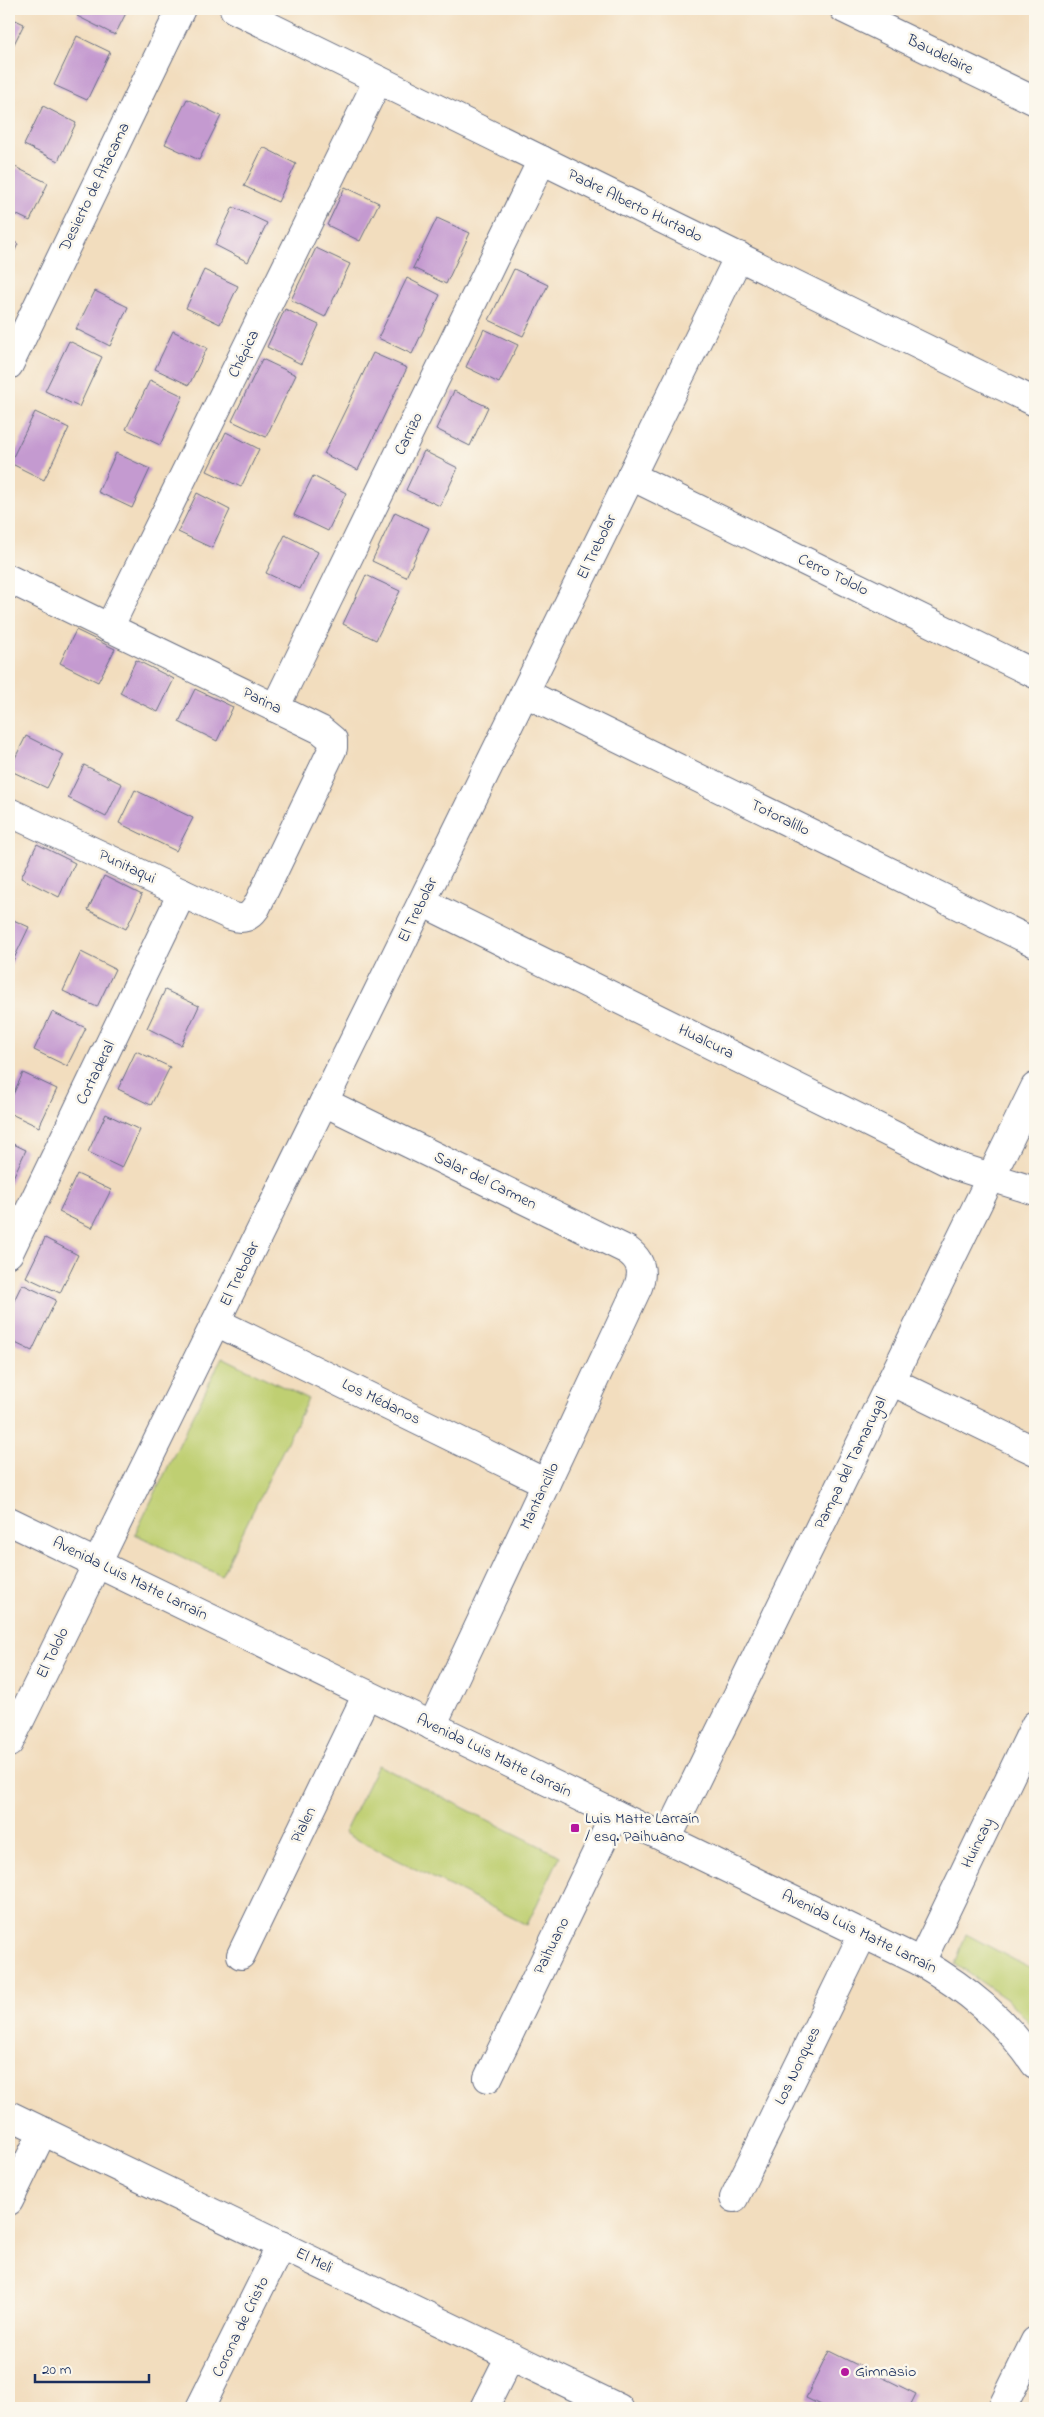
<svg xmlns="http://www.w3.org/2000/svg" width="1044" height="2417" viewBox="0 0 1044 2417" font-family="'Indie Flower',sans-serif">
<style>
.green{fill:#bfcf72;stroke:#6d7f68}
.building{fill:#c49ad0}
.lines{fill:none;stroke-linecap:round;stroke-linejoin:round}
.minor-casing{stroke:#666c80;stroke-width:30}
.tertiary-casing{stroke:#666c80;stroke-width:30}
.minor{stroke:#fff;stroke-width:28}
.tertiary{stroke:#fff;stroke-width:28}
.poi-dot{fill:#b5179e;stroke:#fbf7ec;stroke-width:2}
.labels{text-anchor:middle;dominant-baseline:central;stroke-width:5;stroke-linejoin:round;paint-order:stroke}
.street-label{font-size:16px;fill:#1b2f5e;stroke:#fbf7ec}
.poi-label{font-size:16px;fill:#1b2f5e;stroke:#fbf7ec;text-anchor:start}
</style>
<rect width="100%" height="100%" fill="#fbf7ec"/>
<filter id="ink" filterUnits="userSpaceOnUse"><feTurbulence type="fractalNoise" baseFrequency=".02" numOctaves="2"/><feDisplacementMap in="SourceGraphic" scale="10" xChannelSelector="R" yChannelSelector="G"/><feConvolveMatrix kernelMatrix="1 2 1 2 8 2 1 2 1" color-interpolation-filters="sRGB"/></filter>
<filter id="wash" filterUnits="userSpaceOnUse"><feTurbulence type="fractalNoise" baseFrequency=".0096" numOctaves="4" result="noise"/><feDisplacementMap in="SourceGraphic" scale="20" xChannelSelector="R" yChannelSelector="G"/><feGaussianBlur stdDeviation="1.12" result="paint"/><feColorMatrix in="noise" values="0 0 0 0 0 0 0 0 0 0 0 0 0 0 0 0 0 1.4 0 .05"/><feComposite in="paint" operator="in"/></filter>
<g filter="url(#wash)">
<rect width="100%" height="100%" fill="#f2ddbe"/>
<g class="green">
<polygon points="222,1357 308,1399 221,1576 135,1534"/>
<polygon points="378,1765 560,1856 527,1925 344,1833"/>
<polygon points="966,1934 1035,1971 1035,2030 1009,2001 955,1964"/>
</g>
<g id="blocks">
<g class="building">
<polygon points="80,9 128,9 115,35 77,16"/>
<polygon points="9,17 24,24 9,54"/>
<polygon points="77,36 110,52 87,100 54,85"/>
<polygon points="187,99 221,116 199,160 165,144"/>
<polygon points="43,106 76,123 58,161 24,145"/>
<polygon points="263,147 296,164 278,202 244,186"/>
<polygon points="15,167 48,183 30,221 9,211 9,179"/>
<polygon points="345,187 379,203 360,241 327,225"/>
<polygon points="233,207 267,223 248,262 215,245"/>
<polygon points="437,218 470,233 446,284 413,268"/>
<polygon points="9,239 18,244 9,263"/>
<polygon points="316,248 350,264 325,317 291,300"/>
<polygon points="514,269 548,285 523,336 489,320"/>
<polygon points="204,270 238,286 220,324 186,308"/>
<polygon points="407,278 440,295 412,354 378,338"/>
<polygon points="95,291 128,307 110,346 76,329"/>
<polygon points="285,309 319,325 301,364 267,347"/>
<polygon points="484,329 518,345 499,383 466,367"/>
<polygon points="173,331 207,348 189,385 155,369"/>
<polygon points="69,341 102,357 79,407 45,391"/>
<polygon points="373,353 407,368 358,470 324,454"/>
<polygon points="262,359 296,375 266,437 232,421"/>
<polygon points="150,380 183,396 160,445 126,429"/>
<polygon points="454,391 488,407 470,446 436,429"/>
<polygon points="35,412 69,428 44,480 10,463"/>
<polygon points="226,432 259,449 241,487 207,471"/>
<polygon points="424,451 458,468 440,506 406,490"/>
<polygon points="116,453 150,469 132,508 98,492"/>
<polygon points="313,476 346,493 328,531 294,515"/>
<polygon points="197,493 230,510 212,548 178,532"/>
<polygon points="395,512 429,528 406,577 372,561"/>
<polygon points="285,535 318,552 300,589 266,573"/>
<polygon points="366,575 400,591 376,640 343,624"/>
<polygon points="76,630 115,649 98,682 60,663"/>
<polygon points="136,660 174,679 158,712 120,693"/>
<polygon points="195,689 233,707 217,741 179,722"/>
<polygon points="26,736 64,755 47,788 9,770"/>
<polygon points="84,765 122,784 106,817 68,798"/>
<polygon points="135,790 193,818 176,851 119,823"/>
<polygon points="37,844 75,863 59,897 21,878"/>
<polygon points="104,876 142,895 126,929 88,910"/>
<polygon points="9,918 29,927 11,965 9,965"/>
<polygon points="81,952 115,969 97,1007 63,991"/>
<polygon points="165,990 199,1006 181,1045 147,1028"/>
<polygon points="52,1012 86,1028 67,1066 34,1050"/>
<polygon points="136,1051 170,1067 151,1105 118,1089"/>
<polygon points="23,1073 57,1089 39,1127 9,1113 9,1103"/>
<polygon points="106,1114 140,1130 122,1168 88,1152"/>
<polygon points="9,1142 26,1150 9,1186"/>
<polygon points="77,1174 111,1190 92,1228 59,1212"/>
<polygon points="45,1238 78,1255 60,1293 26,1277"/>
<polygon points="22,1284 56,1300 32,1351 9,1340 9,1311"/>
<polygon points="829,2351 916,2394 909,2408 826,2408 806,2398"/>
</g>
</g>
</g>
<g filter="url(#ink)">
<use href="#blocks" fill-opacity="0" stroke="#666c80" stroke-width="1"/>
<g class="lines">
<defs>
<g id="minor">
<polyline points="234,9 1035,402"/>
<polyline points="844,9 1035,101"/>
<polyline points="9,365 181,9"/>
<polyline points="631,476 1035,674"/>
<path d="M 9,579 L 321,730 L 333,740 L 333,748 L 256,908 C 249,918 243,920 231,916 L 9,812"/>
<polyline points="109,628 378,80"/>
<polyline points="525,693 1035,943"/>
<polyline points="275,708 542,160"/>
<polyline points="422,902 956,1166 1035,1191"/>
<path d="M 324,1102 L 627,1250 C 641,1260 644,1271 638,1287 L 432,1726"/>
<polyline points="9,1253 182,893"/>
<polyline points="216,1322 546,1483"/>
<polyline points="891,1381 1035,1451"/>
<polyline points="9,1743 739,256"/>
<polyline points="667,1839 1035,1087"/>
<polyline points="241,1955 367,1694"/>
<polyline points="921,1962 1035,1725"/>
<polyline points="488,2078 615,1814"/>
<polyline points="9,2115 619,2408"/>
<polyline points="734,2198 863,1934"/>
<polyline points="9,2201 43,2131"/>
<polyline points="200,2408 281,2245"/>
<polyline points="484,2408 510,2356"/>
</g>
<g id="tertiary">
<path d="M 9,1521 L 921,1962 C 967,1989 1005,2020 1035,2064"/>
<polyline points="1002,2408 1035,2341"/>
</g>
</defs>
<use href="#minor" class="minor-casing"/>
<use href="#tertiary" class="tertiary-casing"/>
<use href="#minor" class="minor"/>
<use href="#tertiary" class="tertiary"/>
</g>
</g>
<g class="poi-dot">
<rect x="570" y="1823" width="10" height="10" rx="2.5"/>
<circle cx="845" cy="2372" r="5"/>
</g>
<g class="labels">
<g class="street-label">
<text transform="translate(940 55) rotate(26)">Baudelaire</text>
<text transform="translate(95 187) rotate(-64)">Desierto de Atacama</text>
<text transform="translate(635 206) rotate(26)">Padre Alberto Hurtado</text>
<text transform="translate(244 354) rotate(-64)">Chépica</text>
<text transform="translate(409 434) rotate(-64)">Carrizo</text>
<text transform="translate(597 547) rotate(-64)">El Trebolar</text>
<text transform="translate(833 575) rotate(26)">Cerro Tololo</text>
<text transform="translate(262 701) rotate(26)">Parina</text>
<text transform="translate(780 818) rotate(26)">Totoralillo</text>
<text transform="translate(127 867) rotate(25)">Punitaqui</text>
<text transform="translate(418 910) rotate(-64)">El Trebolar</text>
<text transform="translate(706 1042) rotate(26)">Hualcura</text>
<text transform="translate(96 1073) rotate(-64)">Cortaderal</text>
<text transform="translate(485 1181) rotate(26)">Salar del Carmen</text>
<text transform="translate(240 1274) rotate(-64)">El Trebolar</text>
<text transform="translate(381 1402) rotate(26)">Los Médanos</text>
<text transform="translate(851 1463) rotate(-64)">Pampa del Tamarugal</text>
<text transform="translate(540 1496) rotate(-65)">Mantancillo</text>
<text transform="translate(130 1579) rotate(26)">Avenida Luis Matte Larraín</text>
<text transform="translate(53 1653) rotate(-64)">El Tololo</text>
<text transform="translate(494 1756) rotate(26)">Avenida Luis Matte Larraín</text>
<text transform="translate(304 1825) rotate(-64)">Pialen</text>
<text transform="translate(978 1843) rotate(-64)">Huincay</text>
<text transform="translate(859 1932) rotate(26)">Avenida Luis Matte Larraín</text>
<text transform="translate(552 1946) rotate(-64)">Paihuano</text>
<text transform="translate(798 2066) rotate(-64)">Los Nonques</text>
<text transform="translate(314 2261) rotate(26)">El Meli</text>
<text transform="translate(241 2327) rotate(-64)">Corona de Cristo</text>
</g>
<g class="poi-label">
<text x="585" y="1819">Luis Matte Larraín<tspan x="585" dy="18">/ esq. Paihuano</tspan></text>
<text x="855" y="2372">Gimnasio</text>
</g>
</g>
<rect width="1044" height="2417" fill="none" stroke="#fbf7ec" stroke-width="30"/>
<path d="M35 2374v8h114v-8" fill="none" stroke="#1b2f5e" stroke-width="2.5"/>
<text x="42" y="2374" font-size="15" fill="#1b2f5e" stroke="#fbf7ec" stroke-width="4" paint-order="stroke">20 m</text>
</svg>
